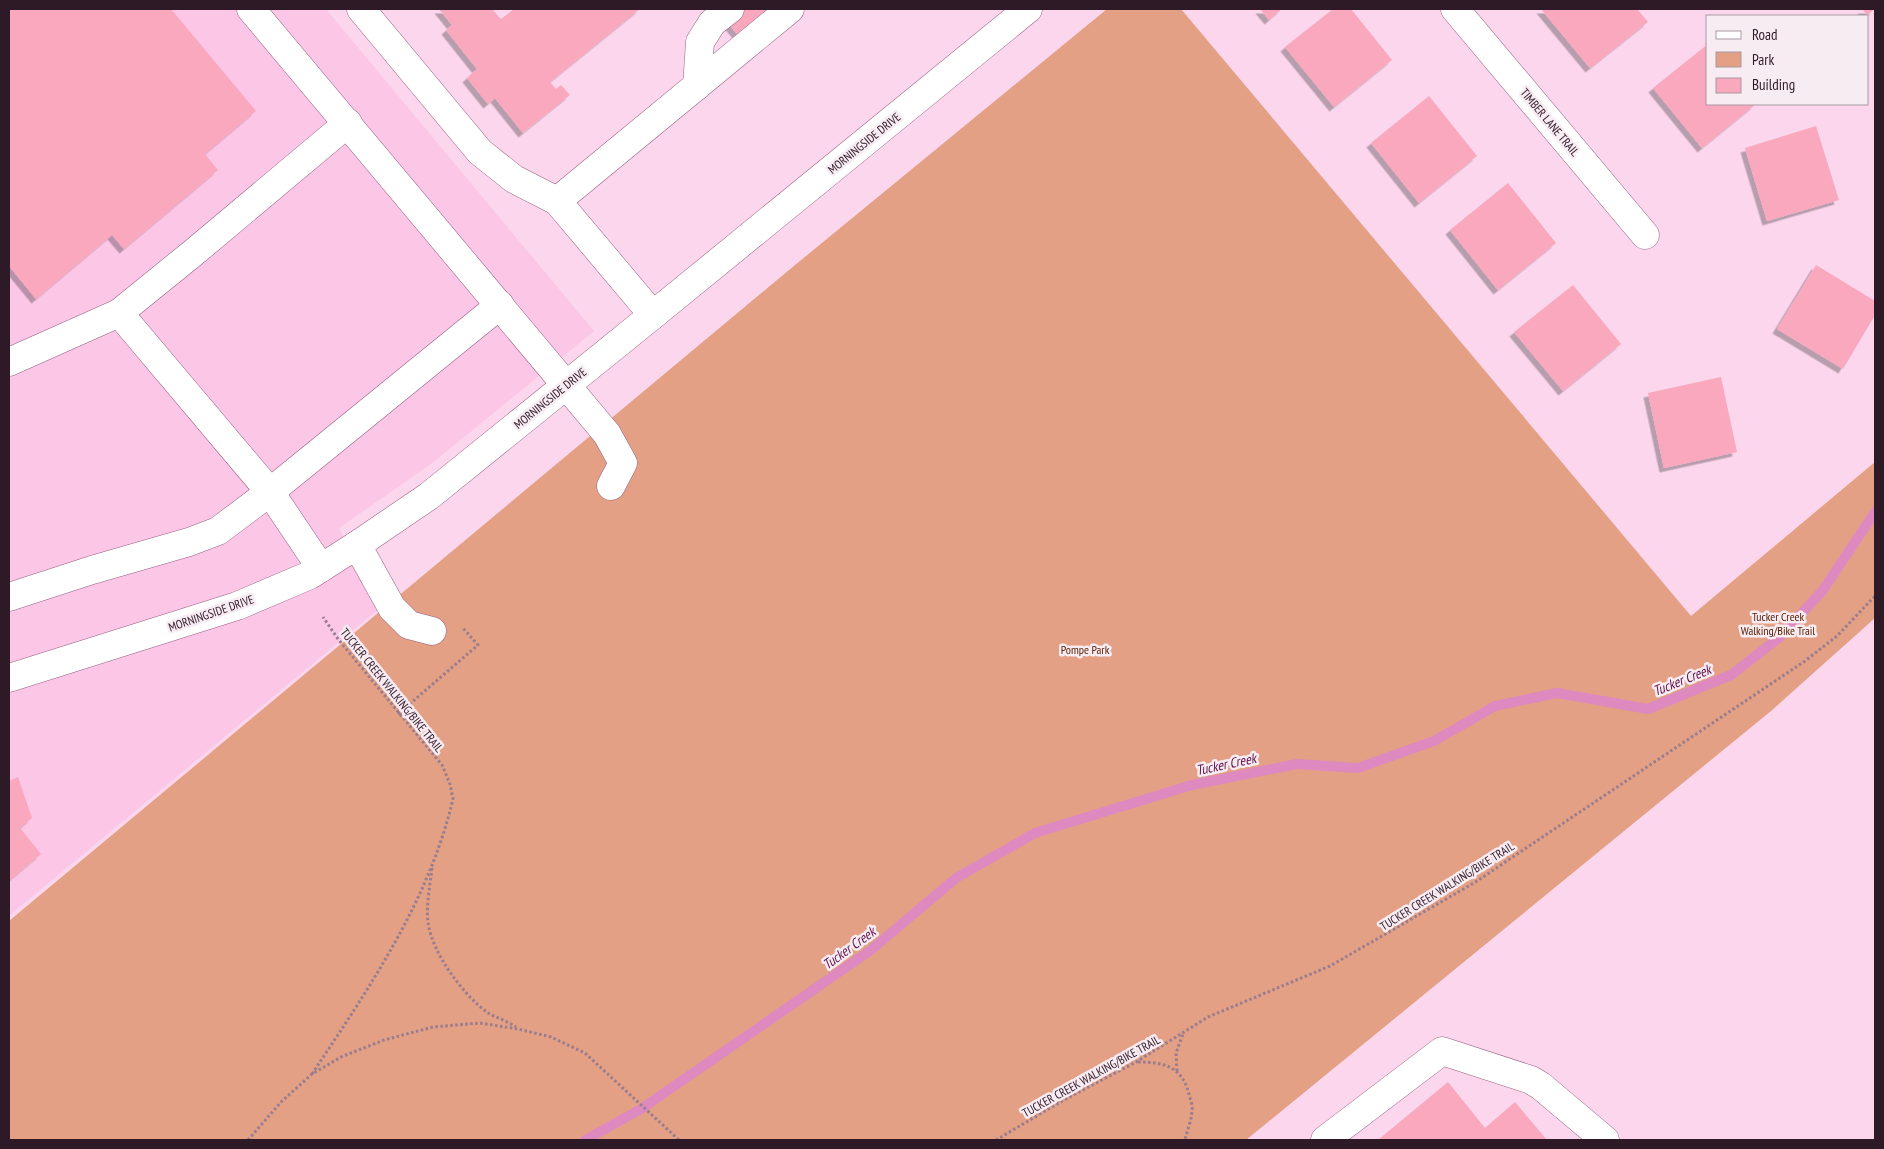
<svg xmlns="http://www.w3.org/2000/svg" width="1884" height="1149" viewBox="0 0 1884 1149" font-family="'PT Sans Narrow',sans-serif">
<style>
.built{fill:#fcc6e7}
.green{fill:#e3a085}
.lines{fill:none;stroke-linecap:round;stroke-linejoin:round}
.stream{stroke:#de89bf;stroke-width:10}
.building{fill:#faa8be;filter:url(#shadow)}
.minor-casing{stroke:#966081;stroke-width:29}
.path{stroke:#997c8d;stroke-width:3;stroke-dasharray:2.5 2.5;stroke-linecap:butt}
.minor{stroke:#fff;stroke-width:28}
.labels{text-anchor:middle;dominant-baseline:central;stroke-width:5;stroke-linejoin:round;paint-order:stroke}
.street-label{font-size:12px;fill:#2e1926;stroke:#f8ecf3}
.park-label{font-size:12px;fill:#5b2106;stroke:#f8ecf3}
.water-label{font-size:14px;font-style:italic;fill:#61154b;stroke:#f8ecf3}
</style>
<defs>
<filter id="shadow"><feDropShadow dx="-4.5" dy="4.5" stdDeviation="0" flood-color="#0004"/></filter>
</defs>
<rect width="100%" height="100%" fill="#fbd6ec"/>
<polygon class="built" points="9,9 326,9 594,331 431,464 339,528 381,607 9,916"/>
<polygon class="green" points="1107,9 1181,9 1691,616 1875,462 1875,618 1771,711 1246,1140 9,1140 9,921 789,270"/>
<g class="lines">
<polyline class="stream" points="585,1140 641,1109 871,950 956,878 1035,833 1192,785 1297,764 1358,768 1434,741 1495,706 1557,693 1648,709 1731,675 1780,637 1823,590 1875,512"/>
</g>
<g class="building">
<polygon points="9,9 171,9 256,111 205,154 218,170 124,249 112,235 36,299 9,266"/>
<polygon points="439,9 492,9 501,19 514,9 640,9 550,82 556,89 561,85 570,95 523,133 495,98 488,104 467,78 477,69 446,30 452,25"/>
<polygon points="716,9 770,9 738,35"/>
<polygon points="1260,9 1282,9 1269,20"/>
<polygon points="1333,9 1351,9 1392,60 1334,107 1285,47"/>
<polygon points="1541,9 1637,9 1648,22 1590,68"/>
<polygon points="1862,9 1875,9 1867,15"/>
<polygon points="1708,44 1708,104 1756,104 1702,148 1653,88"/>
<polygon points="1429,96 1477,156 1419,203 1371,143"/>
<polygon points="1816,126 1839,200 1767,221 1745,148"/>
<polygon points="1508,183 1556,243 1498,290 1450,230"/>
<polygon points="1816,265 1875,301 1875,315 1843,369 1777,329"/>
<polygon points="1573,285 1621,344 1563,391 1514,332"/>
<polygon points="1721,377 1737,452 1664,468 1648,393"/>
<polygon points="18,777 32,818 20,828 41,854 9,881 9,781"/>
<polygon points="1448,1082 1485,1128 1515,1102 1547,1140 1378,1140"/>
</g>
<g class="lines">
<defs>
<g id="minor">
<polyline points="251,9 607,434 623,463 611,486"/>
<polyline points="361,9 480,152 514,179 557,201 653,315"/>
<polyline points="1455,9 1645,235"/>
<polyline points="697,86 700,42 712,23 730,9"/>
<polyline points="557,201 790,9"/>
<polyline points="119,313 270,492 321,568"/>
<polyline points="9,362 119,313 193,253 348,123"/>
<polyline points="357,545 392,608 409,625 432,631"/>
<polyline points="9,597 92,570 189,542 218,531 270,492 500,305"/>
<polyline points="9,678 237,606 310,575 357,545 429,496 653,315 1028,9"/>
<polyline points="1325,1140 1442,1051 1531,1080 1541,1086 1605,1140"/>
</g>
</defs>
<use href="#minor" class="minor-casing"/>
<g class="path">
<polyline points="398,714 478,645 462,627"/>
<path d="M 432,868 C 430,886 426,904 428,922 C 432,953 463,995 488,1013 C 497,1018 507,1021 516,1027"/>
<path d="M 1138,1062 C 1165,1062 1182,1067 1189,1094 C 1190,1099 1193,1105 1192,1110 C 1192,1120 1187,1130 1185,1140"/>
<polyline points="1177,1071 1176,1053 1183,1034"/>
<path d="M 312,1074 C 369,988 429,901 453,799 L 450,784 L 442,765 L 338,639 L 323,617"/>
<polyline points="248,1140 281,1102 312,1074 341,1057 384,1040 433,1027 480,1023 518,1029 551,1037 585,1053 679,1140"/>
<polyline points="996,1140 1062,1101 1136,1062 1208,1017 1330,966 1474,883 1805,661 1837,636 1875,596"/>
</g>
<use href="#minor" class="minor"/>
</g>
<g class="labels">
<g class="street-label">
<text transform="translate(1550 122) rotate(50)">TIMBER LANE TRAIL</text>
<text transform="translate(864 143) rotate(-39)">MORNINGSIDE DRIVE</text>
<text transform="translate(550 398) rotate(-39)">MORNINGSIDE DRIVE</text>
<text transform="translate(211 613) rotate(-19)">MORNINGSIDE DRIVE</text>
<text transform="translate(392 690) rotate(51)">TUCKER CREEK WALKING/BIKE TRAIL</text>
<text transform="translate(1447 886) rotate(-32)">TUCKER CREEK WALKING/BIKE TRAIL</text>
<text transform="translate(1091 1076) rotate(-29)">TUCKER CREEK WALKING/BIKE TRAIL</text>
</g>
<g class="park-label">
<text x="1778" y="616">Tucker Creek<tspan x="1778" dy="14">Walking/Bike Trail</tspan></text>
<text x="1085" y="649">Pompe Park</text>
</g>
<g class="water-label">
<text transform="translate(1682 680) rotate(-22)">Tucker Creek</text>
<text transform="translate(1226 764) rotate(-12)">Tucker Creek</text>
<text transform="translate(849 948) rotate(-36)">Tucker Creek</text>
</g>
</g>
<rect width="1884" height="1149" fill="none" stroke="#2e1926" stroke-width="20"/>
<rect x="1706" y="15" width="162" height="90" fill="#f8ecf3" stroke="#a798a1"/>
<rect x="1716" y="31" width="25" height="8" fill="#ffffff" stroke="#a798a1"/>
<text x="1752" y="40" font-size="15" fill="#2e1926">Road</text>
<rect x="1716" y="52" width="25" height="15" fill="#e3a085" stroke="#a798a1"/>
<text x="1752" y="65" font-size="15" fill="#2e1926">Park</text>
<rect x="1716" y="78" width="25" height="15" fill="#faa8be" stroke="#a798a1"/>
<text x="1752" y="90" font-size="15" fill="#2e1926">Building</text>
</svg>
